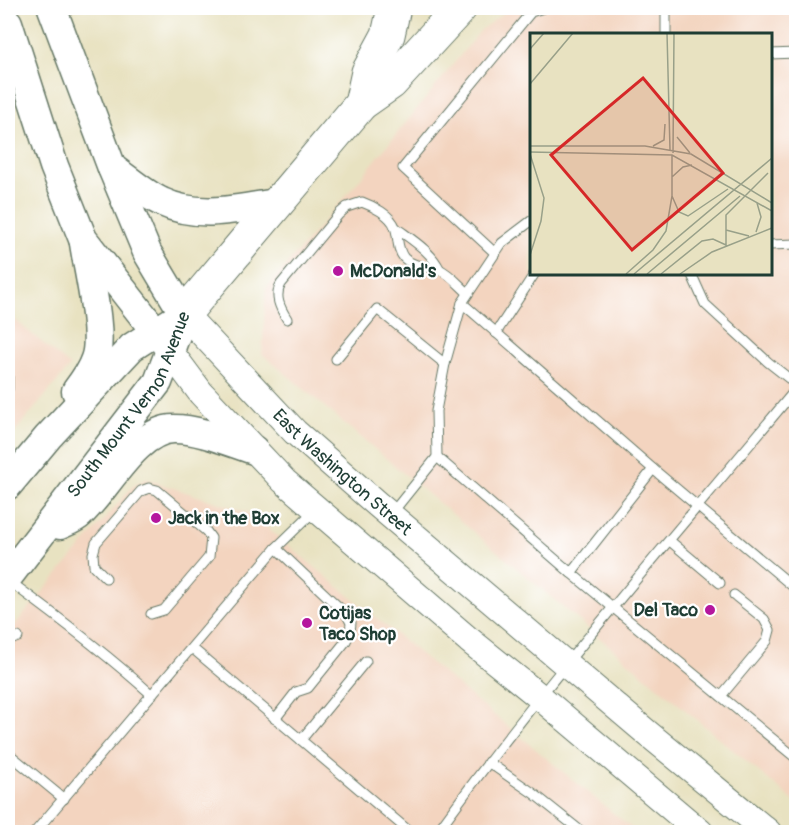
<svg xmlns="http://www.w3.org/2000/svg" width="804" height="840" viewBox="0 0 804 840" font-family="Pangolin,sans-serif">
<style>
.built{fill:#f3d4bf;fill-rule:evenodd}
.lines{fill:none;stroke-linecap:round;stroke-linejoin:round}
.lane-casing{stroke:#657765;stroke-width:11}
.secondary-casing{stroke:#657765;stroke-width:28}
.primary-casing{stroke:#657765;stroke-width:31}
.highway-casing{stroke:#657765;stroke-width:35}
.lane{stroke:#fff;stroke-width:9}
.secondary{stroke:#fff;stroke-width:26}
.primary{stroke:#fff;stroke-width:28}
.highway{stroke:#fff;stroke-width:33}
.poi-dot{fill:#b5179e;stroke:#fff;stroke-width:2}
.labels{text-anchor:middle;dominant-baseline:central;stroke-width:4.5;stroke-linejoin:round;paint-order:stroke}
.poi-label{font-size:18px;font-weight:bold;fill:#1f3d34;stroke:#fff;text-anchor:start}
.street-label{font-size:18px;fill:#1f3d34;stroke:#fff}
.inset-road{fill:none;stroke:#98a089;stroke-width:1.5}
.view{fill:#d62828;fill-opacity:0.15;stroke:#d62828;stroke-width:3}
.inset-edge{fill:none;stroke:#1f3d34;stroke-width:3}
</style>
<rect width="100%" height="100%" fill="#fff"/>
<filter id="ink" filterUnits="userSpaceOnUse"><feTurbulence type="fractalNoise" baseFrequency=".0167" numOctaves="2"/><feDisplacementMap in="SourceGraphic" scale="12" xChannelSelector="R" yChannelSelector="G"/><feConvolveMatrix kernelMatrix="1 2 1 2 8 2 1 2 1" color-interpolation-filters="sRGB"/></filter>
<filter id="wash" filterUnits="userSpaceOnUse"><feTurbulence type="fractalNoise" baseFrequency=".008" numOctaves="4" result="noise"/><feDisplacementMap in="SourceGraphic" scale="24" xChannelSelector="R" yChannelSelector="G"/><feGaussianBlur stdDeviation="1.35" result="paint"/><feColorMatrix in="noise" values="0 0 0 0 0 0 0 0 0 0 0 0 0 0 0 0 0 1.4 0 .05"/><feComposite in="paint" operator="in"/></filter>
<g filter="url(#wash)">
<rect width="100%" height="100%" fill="#e8e2c1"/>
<g class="built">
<path d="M 511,8 L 796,8 L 796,803 L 262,354 L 266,289 L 356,184 L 482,29 ZM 531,34 L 770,34 L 770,273 L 531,273 Z"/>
<polygon points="8,314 70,366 8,440"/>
<polygon points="146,479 249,513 636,832 8,832 8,633 132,487"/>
</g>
</g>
<g filter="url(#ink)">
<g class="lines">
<defs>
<g id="lane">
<polyline points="666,8 666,34"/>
<polyline points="770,54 796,53"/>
<path d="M 395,227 C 412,240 431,251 440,270"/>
<polyline points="770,245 796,244"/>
<polyline points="495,253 403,168 531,12 543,8"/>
<polyline points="691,273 705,304 768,362 796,384"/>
<polyline points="462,303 653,469"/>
<path d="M 287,319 C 280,308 274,296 281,284 L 339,214 L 347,207 L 362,202 C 373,206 391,215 395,227 C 399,237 396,248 404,258 C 415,268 427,266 439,269 C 449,273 460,286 468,293"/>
<polyline points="496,333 535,273"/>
<polyline points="336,359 377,309 445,364 436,411 437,457 392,513"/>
<polyline points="445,364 462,303 502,243 531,221"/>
<polyline points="8,373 8,389"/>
<polyline points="437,457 571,573"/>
<polyline points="670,541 720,583"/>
<polyline points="106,578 94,566 93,554 96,543 141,491 149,488 157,490 206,531 211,538 209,557 164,610 151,614"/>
<path d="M 9,581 C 58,617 107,654 152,695"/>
<polyline points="796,589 653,469 571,573 796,758"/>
<polyline points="8,641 18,637"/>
<polyline points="192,648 410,832"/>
<polyline points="721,696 767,641 770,630 764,619 734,595"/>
<polyline points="275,719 296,692 308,688 346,641 350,632 351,623 347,615 276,548"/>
<polyline points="301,740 366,661"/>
<polyline points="8,753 64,799"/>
<polyline points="488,762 533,793 582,832"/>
<polyline points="35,832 276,548 315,510"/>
<path d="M 437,832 C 548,678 675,535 796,389"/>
</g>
<g id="secondary">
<path id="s1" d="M 184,314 L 295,432 L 377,504 L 646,732 L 768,832"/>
<polyline points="160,338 201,393 284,481 469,640 540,697 700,832"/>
</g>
<g id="primary">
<polyline points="52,8 112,168 147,252 184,314"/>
<polyline points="8,23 54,166 83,239 155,331"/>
<path d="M 112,168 C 128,179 144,194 162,202 C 198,219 238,209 276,203"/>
<path d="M 76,391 C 83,382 91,371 95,359 C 104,335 88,271 84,243"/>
<polyline points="8,485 48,437 132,347 171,322"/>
<path d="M 60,525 C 66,522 75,519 80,514 C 106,491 136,429 174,429 C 200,429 229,442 254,450"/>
<path id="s2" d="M 8,577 L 158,382 L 184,314"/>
</g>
<g id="highway">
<polyline points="361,104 368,72 388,35 394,8"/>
<polyline points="184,314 361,104 391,83 460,8"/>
</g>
</defs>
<use href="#lane" class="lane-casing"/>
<use href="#secondary" class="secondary-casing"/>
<use href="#primary" class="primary-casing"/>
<use href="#highway" class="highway-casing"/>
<use href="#lane" class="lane"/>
<use href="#secondary" class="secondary"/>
<use href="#primary" class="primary"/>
<use href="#highway" class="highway"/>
</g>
</g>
<g class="poi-dot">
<circle cx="338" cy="271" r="6"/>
<circle cx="156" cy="518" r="6"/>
<circle cx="710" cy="610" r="6"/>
<circle cx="307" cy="623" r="6"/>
</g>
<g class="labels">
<g class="poi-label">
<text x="350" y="271">McDonald's</text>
<text x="168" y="518">Jack in the Box</text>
<text x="698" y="610" text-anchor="end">Del Taco</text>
<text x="319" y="613">Cotijas<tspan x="319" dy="21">Taco Shop</tspan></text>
</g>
<g class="street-label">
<text stroke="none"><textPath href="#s2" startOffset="212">South Mount Vernon Avenue</textPath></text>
<text stroke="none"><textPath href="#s1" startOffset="224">East Washington Street</textPath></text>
</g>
</g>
<g transform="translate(530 33)">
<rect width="242" height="242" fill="#e8e2c1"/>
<path class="inset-road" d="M 137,0 L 140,117M 0,16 L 14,0M 0,51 L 43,0M 147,104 L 160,120M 0,113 L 115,113 L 161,121 L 242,170M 123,113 L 134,107 L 135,91M 0,119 L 142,122 L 242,178M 143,120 L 144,0M 0,121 L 14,165 L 11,188 L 0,222M 142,144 L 153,134 L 162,132M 142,163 L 149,179 L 158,183 L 198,156M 196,197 L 219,203M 226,199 L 231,184 L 227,170M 96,241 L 123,217 L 136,198 L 142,163 L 142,122M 104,241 L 242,125M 117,241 L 210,163M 131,241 L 172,208 L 183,206 L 196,212 L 196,182 L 238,140M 150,241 L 182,219 L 242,195"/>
<path class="view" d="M 113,45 L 193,140 L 102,217 L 21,122 Z"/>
<rect width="242" height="242" class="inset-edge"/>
</g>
<rect width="804" height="840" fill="none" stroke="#fff" stroke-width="30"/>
</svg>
